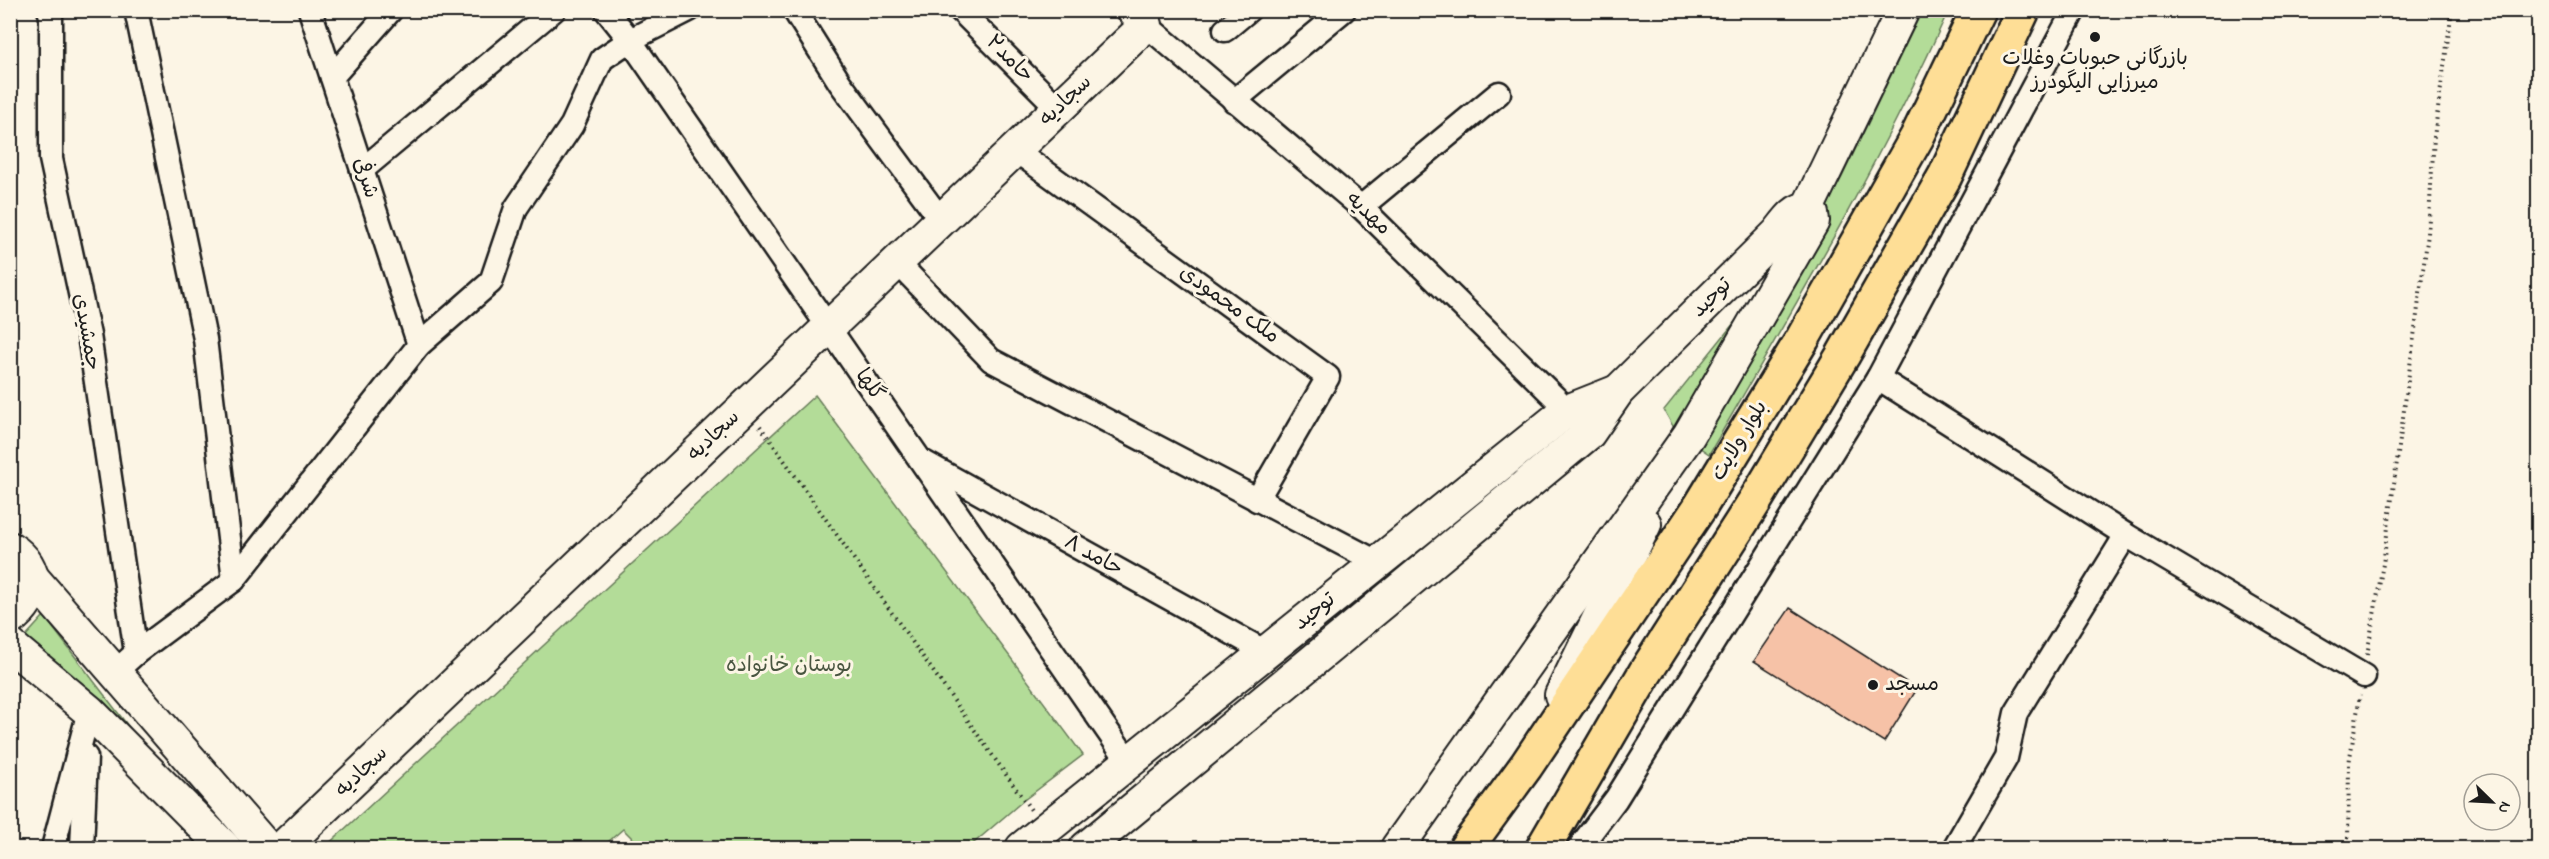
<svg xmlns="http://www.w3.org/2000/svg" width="2549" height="859" viewBox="0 0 2549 859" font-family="'Indie Flower','Playpen Sans Arabic',sans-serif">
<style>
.green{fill:#b3dc98;stroke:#687c5a;stroke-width:1.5}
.building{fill:#f6c2a7;stroke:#1c1c1c;stroke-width:1.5}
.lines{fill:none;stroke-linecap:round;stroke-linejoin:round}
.street-casing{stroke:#1c1c1c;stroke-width:27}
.secondary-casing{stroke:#1c1c1c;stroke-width:36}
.primary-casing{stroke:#1c1c1c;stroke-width:38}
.path{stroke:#1c1c1c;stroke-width:4;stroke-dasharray:1.5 4.5;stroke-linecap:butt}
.street{stroke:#fcf5e5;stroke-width:22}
.secondary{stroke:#fcf5e5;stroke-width:32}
.primary{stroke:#fede96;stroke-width:33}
.poi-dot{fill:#1c1c1c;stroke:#fcf5e5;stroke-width:2}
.labels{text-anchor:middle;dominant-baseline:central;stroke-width:6;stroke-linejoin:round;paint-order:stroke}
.street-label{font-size:21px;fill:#1c1c1c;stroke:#fcf5e5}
.poi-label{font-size:21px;fill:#1c1c1c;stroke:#fcf5e5}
.park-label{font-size:21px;fill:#495641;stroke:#fcf5e5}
</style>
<rect width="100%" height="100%" fill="#fcf5e5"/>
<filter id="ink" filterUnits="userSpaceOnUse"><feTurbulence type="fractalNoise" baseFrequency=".0167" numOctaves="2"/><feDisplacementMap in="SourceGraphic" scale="12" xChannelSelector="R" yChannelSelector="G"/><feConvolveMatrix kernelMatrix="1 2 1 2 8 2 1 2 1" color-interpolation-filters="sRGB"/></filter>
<g filter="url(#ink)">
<g class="green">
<path d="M 1922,11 L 1948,11 C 1880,164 1793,309 1709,454 L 1696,445 L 1842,177 Z"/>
<polygon points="1742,313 1679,437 1664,410"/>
<polygon points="815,395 1083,755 1024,800 968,848 642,848 623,829 601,848 324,848"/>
<polygon points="44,616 148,752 24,638"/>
</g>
<polygon class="building" points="1790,608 1917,689 1884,742 1754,661"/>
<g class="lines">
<defs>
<g id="street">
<polyline points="49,10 51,16 51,159 89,335 136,653"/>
<polyline points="136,10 205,339 234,580"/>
<polyline points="310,10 419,345"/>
<polyline points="606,10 630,40 1129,762"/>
<polyline points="794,10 840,83 941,220"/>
<polyline points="960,10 1058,108"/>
<polyline points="1146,25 1361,207 1578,420"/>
<polyline points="1225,30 1249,10"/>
<polyline points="332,77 391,10"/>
<polyline points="1234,101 1344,10"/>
<polyline points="1015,150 1328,377 1257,500"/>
<polyline points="362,170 554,10"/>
<polyline points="1361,207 1499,93"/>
<polyline points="897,262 991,360 1377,562"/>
<polyline points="1878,378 2074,10"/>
<polyline points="924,462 1266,652"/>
<polyline points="115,672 136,653 234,580 419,345 491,282 516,208 572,125 602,59 630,40 689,10"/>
<polyline points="53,848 89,711"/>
<polyline points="82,848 86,757"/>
<polyline points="1579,848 1616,799 1878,378 2126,535 2364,676"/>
<polyline points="1954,848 2006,758 2016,713 2126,535"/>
</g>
<g id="secondary">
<polyline points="1807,209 1903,10"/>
<path d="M 10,548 C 41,567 38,599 10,619"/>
<polyline points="32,577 267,848"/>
<polyline points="10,645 89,711 225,848"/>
<polyline points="1561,695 1645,524"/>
<polyline points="282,848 1146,25 1133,10"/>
<polyline points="1022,848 1559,417 1570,410 1618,391"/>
<path d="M 1086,848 L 1589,433 L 1618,391 L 1777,234 C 1785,225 1794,208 1807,209"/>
<polyline points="1397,848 1689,435 1813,221 1812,214 1807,209"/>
</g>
<g id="primary">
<polyline points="1466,848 1526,766 1700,507 1803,338 1917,137 1978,10"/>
<polyline points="1543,848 1645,673 1755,501 1843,355 1945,176 2023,10"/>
</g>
</defs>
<use href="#street" class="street-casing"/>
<use href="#secondary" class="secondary-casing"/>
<use href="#primary" class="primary-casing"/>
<g class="path">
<polyline points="760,426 1031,810"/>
<polyline points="2367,655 2383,564 2428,234 2434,137 2452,10"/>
<polyline points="2354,848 2348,841 2349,764 2360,695"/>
</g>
<use href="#street" class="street"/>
<use href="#secondary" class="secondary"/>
<use href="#primary" class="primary"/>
</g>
</g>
<g class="poi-dot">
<circle cx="2095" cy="37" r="6"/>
<circle cx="1873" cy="685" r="6"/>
</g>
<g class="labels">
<g class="street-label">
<text transform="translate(1009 59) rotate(45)">حامد۲</text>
<text transform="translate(1066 101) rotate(-44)">سجادیه</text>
<text transform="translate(365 178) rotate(72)">شرفی</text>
<text transform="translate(1368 214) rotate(43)">مهدیه</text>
<text transform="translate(1712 298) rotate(-45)">توحید</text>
<text transform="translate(1229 305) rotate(36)">ملک محمودی</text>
<text transform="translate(86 332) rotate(80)">جمشیدی</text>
<text transform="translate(869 385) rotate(55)">گلها</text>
<text transform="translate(714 436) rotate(-44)">سجادیه</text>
<text transform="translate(1740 441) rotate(-59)">بلوار ولایت</text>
<text transform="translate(1093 556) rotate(29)">حامد ۸</text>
<text transform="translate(1315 612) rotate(-39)">توحید</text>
<text transform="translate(362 772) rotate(-44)">سجادیه</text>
</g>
<g class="poi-label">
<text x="2095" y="59">بازرگانی حبوبات وغلات<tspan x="2095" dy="24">میرزایی الیگودرز</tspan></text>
<text x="1885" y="685" text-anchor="start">مسجد</text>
</g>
<g class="park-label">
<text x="789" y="666">بوستان خانواده</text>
</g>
</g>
<rect width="2549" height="859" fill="none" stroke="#fcf5e5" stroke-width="36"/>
<rect x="18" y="18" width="2513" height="823" fill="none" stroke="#1c1c1c" stroke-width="2" filter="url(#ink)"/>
<g transform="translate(2492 802) rotate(114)"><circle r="28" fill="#fcf5e5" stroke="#a29e95" stroke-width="1.5"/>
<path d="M0-4.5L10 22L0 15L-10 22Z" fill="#1c1c1c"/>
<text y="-9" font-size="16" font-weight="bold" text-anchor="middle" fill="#1c1c1c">N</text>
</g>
</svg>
